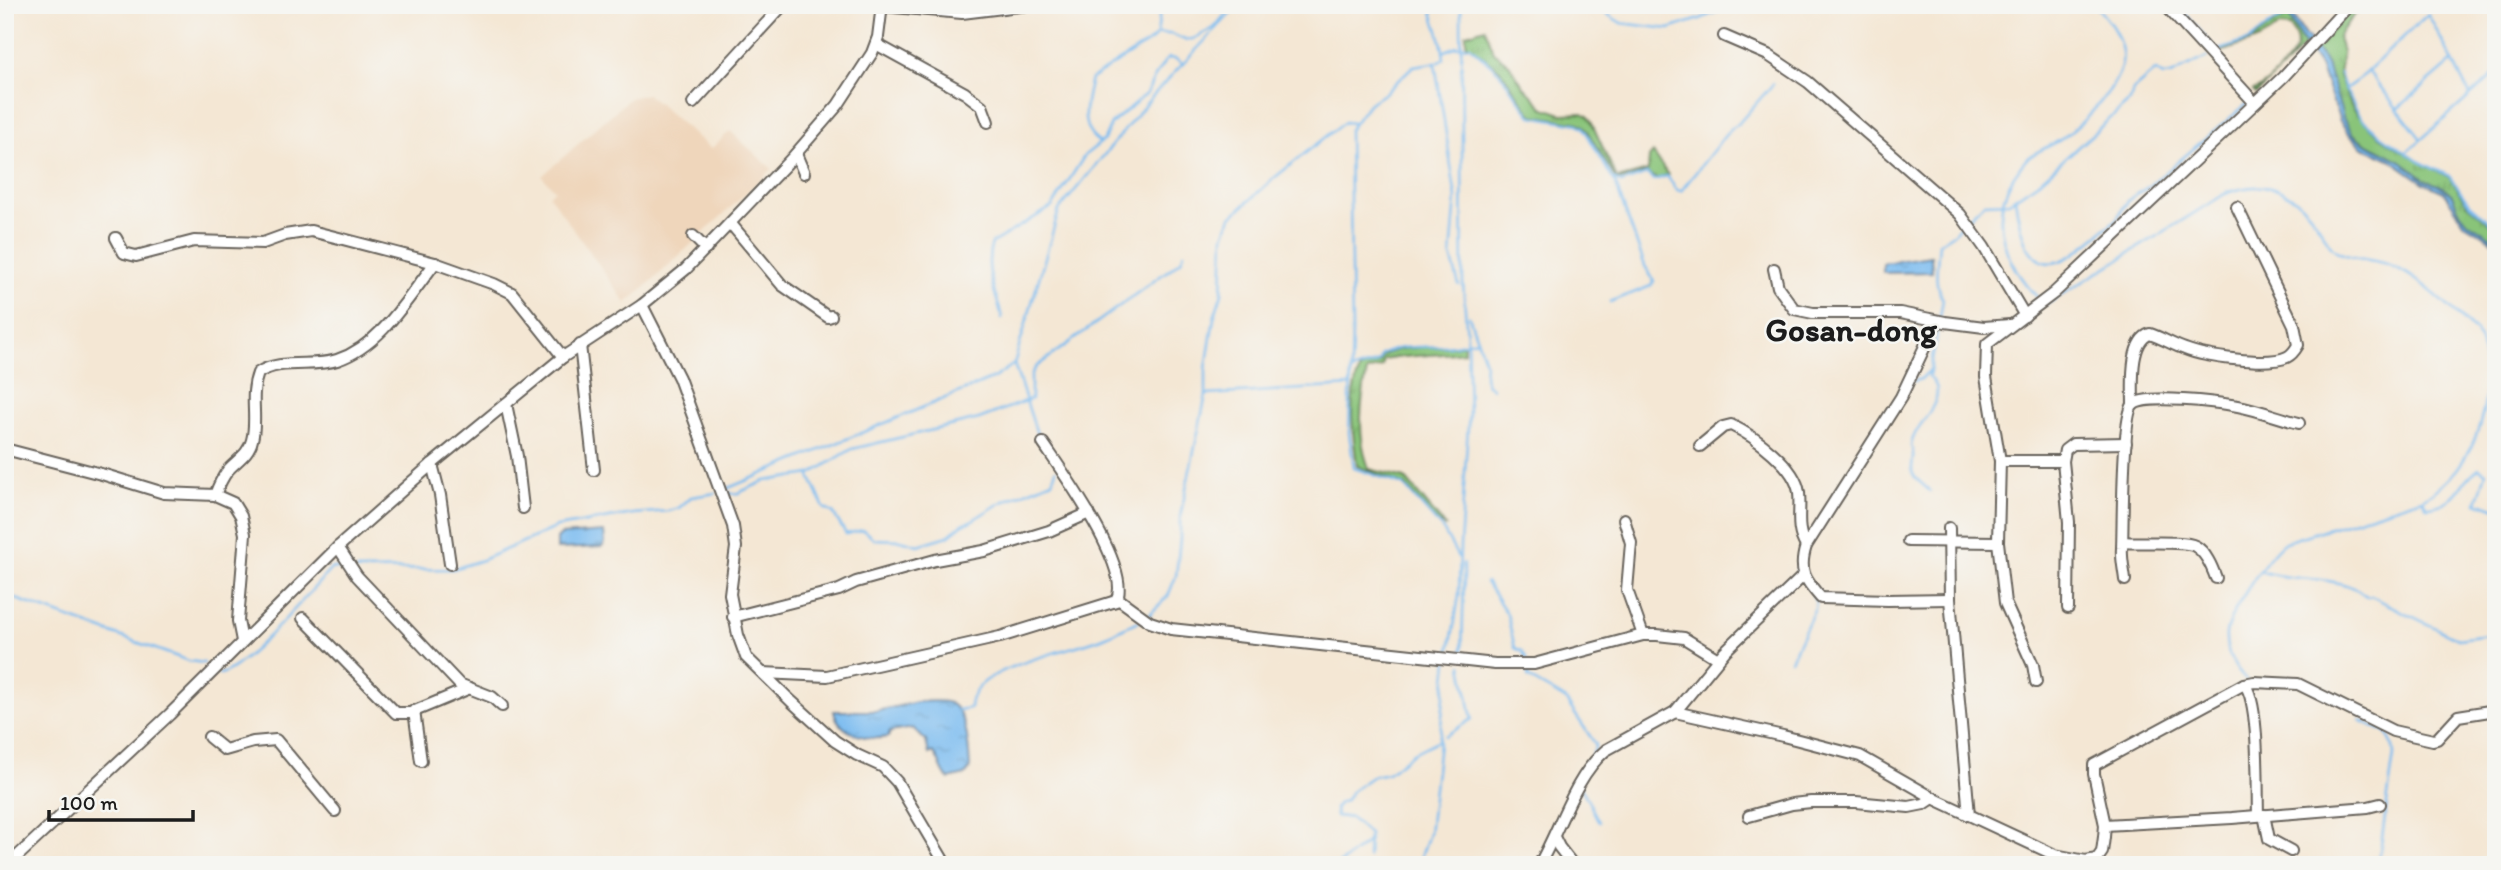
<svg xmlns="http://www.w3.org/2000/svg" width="2501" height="870" viewBox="0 0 2501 870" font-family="Itim,sans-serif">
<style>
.built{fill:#efd6bb}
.grass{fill:url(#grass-tufts);stroke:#52704a;stroke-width:2}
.water{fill:url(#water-ripples);stroke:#4c6c86;stroke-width:2}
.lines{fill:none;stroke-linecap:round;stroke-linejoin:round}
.stream{stroke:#7bbcf0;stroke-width:2.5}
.minor-casing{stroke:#68635c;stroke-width:14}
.minor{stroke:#fff;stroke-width:10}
.labels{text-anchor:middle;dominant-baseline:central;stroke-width:5;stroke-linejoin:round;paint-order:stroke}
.quarter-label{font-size:33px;font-weight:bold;fill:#1c1c1c;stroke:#f6f6f2}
</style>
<defs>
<pattern id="grass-tufts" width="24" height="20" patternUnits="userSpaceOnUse" patternTransform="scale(1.75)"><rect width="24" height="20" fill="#89c479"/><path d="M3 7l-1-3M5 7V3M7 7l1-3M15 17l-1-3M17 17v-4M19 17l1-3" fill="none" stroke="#76a868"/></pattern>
<pattern id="water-ripples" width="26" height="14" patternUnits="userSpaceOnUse" patternTransform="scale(1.75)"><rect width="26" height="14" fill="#7bbcf0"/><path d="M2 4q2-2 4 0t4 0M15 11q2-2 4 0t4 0" fill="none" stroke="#6aa1cd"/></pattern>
</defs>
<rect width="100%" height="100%" fill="#f6f6f2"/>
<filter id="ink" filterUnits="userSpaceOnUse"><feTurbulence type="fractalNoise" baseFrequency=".0143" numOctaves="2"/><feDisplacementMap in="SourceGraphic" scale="14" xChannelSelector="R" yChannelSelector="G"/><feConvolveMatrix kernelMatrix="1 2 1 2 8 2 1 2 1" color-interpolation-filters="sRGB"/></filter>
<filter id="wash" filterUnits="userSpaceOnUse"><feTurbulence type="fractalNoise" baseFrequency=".00686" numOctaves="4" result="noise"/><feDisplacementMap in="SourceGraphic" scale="28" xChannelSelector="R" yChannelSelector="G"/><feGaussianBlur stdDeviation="1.57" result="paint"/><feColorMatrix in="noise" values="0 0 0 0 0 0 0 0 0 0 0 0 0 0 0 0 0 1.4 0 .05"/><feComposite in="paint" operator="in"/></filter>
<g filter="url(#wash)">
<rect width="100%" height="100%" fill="#f4e7d4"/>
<polygon class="built" points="647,94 711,149 730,131 772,169 640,292 626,303 549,195 555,190 542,176 630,98"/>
<g class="grass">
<path d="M 2355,5 L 2364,5 L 2349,21 L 2338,37 L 2342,53 L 2339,75 L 2351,105 L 2362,119 L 2380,136 L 2418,161 L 2449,177 L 2468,205 L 2496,228 L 2496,240 C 2483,233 2469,227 2461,214 C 2455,205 2454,194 2444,188 C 2438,184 2430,183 2424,179 C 2413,172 2405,163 2393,157 C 2377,148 2360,143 2348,128 C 2331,104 2337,70 2315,49 Z"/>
<path d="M 2289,16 L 2305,45 L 2256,94 L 2253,91 C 2265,88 2291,60 2296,48 C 2299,40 2293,33 2290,27 L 2279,26 C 2257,45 2242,42 2219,54 L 2220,57 L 2215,53 L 2250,41 L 2273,24 Z"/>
<polygon points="1485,28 1494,52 1509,64 1524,87 1544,108 1562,114 1583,113 1589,117 1617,179 1648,171 1649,158 1653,153 1668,175 1657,179 1646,173 1617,181 1584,126 1579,123 1532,115 1500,70 1466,43 1466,34"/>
<path d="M 1464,344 L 1464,352 C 1437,356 1411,354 1384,360 L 1382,367 L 1367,371 C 1360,407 1357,434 1369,469 L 1405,478 L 1446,527 L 1439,524 L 1405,485 L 1357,466 C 1353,435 1347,399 1360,369 L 1380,362 L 1382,356 C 1406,342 1437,350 1464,344 Z"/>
</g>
<g class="water">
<polygon points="2283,5 2286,5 2304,34 2322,57 2328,68 2344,120 2354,135 2363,142 2401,161 2425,180 2443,187 2452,195 2459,211 2468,222 2496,240 2496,243 2465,224 2444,192 2424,183 2390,159 2361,146 2351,136 2340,121 2320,66 2302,41"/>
<polygon points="1931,256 1932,272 1883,273 1883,263"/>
<polygon points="604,532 605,543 602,547 557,549 557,539 561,535"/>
<path d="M 917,702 C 926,702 937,700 946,702 C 968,707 969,751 970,769 L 965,775 L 949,779 C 941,774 941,760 933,752 L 929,754 L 926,741 L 913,728 L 890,732 L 888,737 C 867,741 839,734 834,711 L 877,711 Z"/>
</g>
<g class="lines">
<g class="stream">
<path d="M 1430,5 C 1435,24 1443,40 1444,59 L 1439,62 L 1413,66 L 1385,93 L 1368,104 L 1349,130 L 1352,332 L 1349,433 L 1354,468 L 1403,485 L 1443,530 L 1458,557"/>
<polyline points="1585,5 1602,11 1621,23 1669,29 1700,19 1733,5"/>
<polyline points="2178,5 2216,50"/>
<polyline points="1157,34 1171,34 1185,40 1193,39 1214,28 1233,5"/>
<polyline points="1443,52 1457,46 1470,46 1499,72 1531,116 1578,124 1583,127 1612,178 1621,183 1647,174 1654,180 1667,176 1677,190 1681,191 1731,128 1738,124 1773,84"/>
<polyline points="2214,52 2250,40 2272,23 2289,14"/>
<polyline points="1435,63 1456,198 1451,256 1459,285"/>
<polyline points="2368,71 2421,139"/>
<polyline points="2340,73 2345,89 2359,79 2428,14 2470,95"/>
<polyline points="2345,89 2362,119 2381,135 2418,161 2449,176 2469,204 2496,227"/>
<polyline points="2397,109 2453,61"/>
<path d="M 1099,142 C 1077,128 1086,100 1091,79 L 1152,40 L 1157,34 L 1161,5"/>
<polyline points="2407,152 2496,73"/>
<path d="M 2015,198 C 2018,220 2025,270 2057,262 C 2074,258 2101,233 2114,221 C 2121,215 2123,205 2130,199 C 2136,193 2145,190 2152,184 C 2184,157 2215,130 2247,104"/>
<polyline points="1968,218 1984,203 2009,202 2037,183 2130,101 2133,90 2154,72 2156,71 2163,76 2171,75 2207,57"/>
<polyline points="2493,224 2496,203"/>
<path d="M 2038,298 C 2005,264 1987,219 2014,176 C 2018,171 2022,163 2027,159 C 2036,151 2049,147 2060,140 C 2082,125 2128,80 2122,51 C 2118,31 2108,20 2095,5"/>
<polyline points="1610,302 1651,286 1654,281 1645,266 1614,180"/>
<path d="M 2047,304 L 2225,194 C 2267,177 2297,191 2320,228 C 2326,237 2329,248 2340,253 C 2356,260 2375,259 2392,266 C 2424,280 2450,309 2476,332 C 2501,388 2478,470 2422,499 L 2285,542 C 2269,553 2227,616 2226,635 C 2225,653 2235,667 2246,680"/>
<polyline points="1469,316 1485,362 1484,377 1487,385 1492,388"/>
<path d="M 1940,317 L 1943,299 C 1932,285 1938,261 1939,243 L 1953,234 L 1963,223"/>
<path d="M 1002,318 C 996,292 983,269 992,243 L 1052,207 L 1085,155 L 1104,140 L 1111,124 L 1147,93 L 1154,78 L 1165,61 L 1169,58 L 1176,59 L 1183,64"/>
<polyline points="1014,364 1039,440"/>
<path d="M 1351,371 L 1376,363 L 1379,361 L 1381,355 C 1400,344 1422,348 1443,346 C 1454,346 1466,343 1477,340"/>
<polyline points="1914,381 1921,379 1930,370"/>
<polyline points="1206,395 1206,369 1214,318 1222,293 1224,236 1231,217 1273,179 1338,127 1345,122 1353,123"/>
<polyline points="809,474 824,508 833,513 846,534 863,530 874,539 901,540 918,545 948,536 963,524 971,521 1002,502 1052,481 1056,470"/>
<polyline points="726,489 994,378 1014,364 1059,210 1155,93 1239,5"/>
<path d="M 1930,491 C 1925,486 1916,480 1913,474 C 1909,466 1917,457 1911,446 C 1914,425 1937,412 1937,390 C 1937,385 1932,380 1929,376 L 1937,333"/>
<polyline points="727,494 738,493 765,481 811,474 852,449 979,419 1031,399 1031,375 1036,367 1181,261 1184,253"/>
<path d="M 2422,499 L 2427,507 C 2457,506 2460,481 2479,468 L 2486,473 L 2477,502 L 2496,509"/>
<polyline points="1798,562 1797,570 1799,576"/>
<polyline points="357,570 453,569 482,560 557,527 633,514 668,511 679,508 691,497 716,493"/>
<path d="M 2260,571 C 2290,582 2324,575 2354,588 C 2360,590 2363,594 2368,597 L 2371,596 L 2458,639 L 2496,634"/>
<polyline points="1486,582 1507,614 1515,648 1522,651 1527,660"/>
<polyline points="5,595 189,661 204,663"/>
<polyline points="1149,615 1168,596 1176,576 1180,539 1180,517 1206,395 1351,386"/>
<polyline points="1449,655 1459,596 1460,546 1469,412 1467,337 1463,282 1461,5"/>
<polyline points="1462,658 1464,573 1463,564"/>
<polyline points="1791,660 1815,608 1816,602 1813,596"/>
<polyline points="1528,667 1528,677 1532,680 1565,699 1596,745 1591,758"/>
<path d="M 219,674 C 241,673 313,588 332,568 L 347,569"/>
<path d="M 958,710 L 970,708 C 970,695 979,685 990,678 C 1015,662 1066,650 1096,640 C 1111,635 1125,626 1140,621"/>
<path d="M 2360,720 C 2379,730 2393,731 2394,755 L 2378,865"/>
<polyline points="1445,736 1472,719 1462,665"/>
<polyline points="1581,787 1599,822"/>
<polyline points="1368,857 1369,834 1351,818 1336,816 1335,809 1339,803 1345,801 1352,791 1373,776 1388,773 1413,753 1437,741"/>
<polyline points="1338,865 1370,840"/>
<polyline points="1418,865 1429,834 1448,661"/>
</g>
</g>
</g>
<g filter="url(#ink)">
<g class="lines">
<defs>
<g id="minor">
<polyline points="2165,5 2255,103"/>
<polyline points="882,6 962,13 1027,5"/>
<polyline points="1724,36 1768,55 1808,82 1960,214 1984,247 2025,316"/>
<polyline points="876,44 965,93 982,106 988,122"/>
<polyline points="693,103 783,5"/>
<polyline points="796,154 804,173"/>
<polyline points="731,224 782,285 828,317 831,316"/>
<polyline points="693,236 706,249"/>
<polyline points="116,238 124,253 136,256 194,241 263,243 285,235 311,231 339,238 435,263 494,284 512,293 563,357"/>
<polyline points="1774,269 1778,287 1794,309 1813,313 1900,313 1945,322 1984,327 2010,325"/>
<polyline points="642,305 679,378 733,526 736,547 730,594 738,635 746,657 791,701 835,741 857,755 883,767 897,782 946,865"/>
<path d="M 1937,321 L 1901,397 L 1806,546 C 1798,571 1805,580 1821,598 L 1888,600 L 1950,599"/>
<polyline points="580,345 594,470"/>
<polyline points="506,404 517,456 523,508"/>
<path d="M 2133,405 C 2133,386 2129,341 2150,334 C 2162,338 2173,345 2185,349 C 2205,357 2268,366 2287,357 C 2293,354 2295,350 2298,345 L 2294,325 L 2237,207"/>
<path d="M 1700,446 L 1723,427 L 1731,425 C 1754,436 1796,466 1799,493 C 1801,512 1795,529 1806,546"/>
<polyline points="5,449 105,475 164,493 215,495 233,503 241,516 245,534 238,621 242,641"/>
<polyline points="2000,461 2063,461 2065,450 2073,444 2126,443"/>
<polyline points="2063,461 2069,522 2068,608"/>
<polyline points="432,464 440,495 450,564"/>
<path d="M 215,495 C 218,487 222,478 228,470 C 237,460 249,454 252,440 C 258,418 249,396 258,373 C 280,358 312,368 337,360 C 380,346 408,298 435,263"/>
<polyline points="1624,519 1631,543 1627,590 1643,635"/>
<polyline points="1949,528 1950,599 1969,815"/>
<polyline points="1908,541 1998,542 2000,461 1986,377 1987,344 2054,293 2283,77 2349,5"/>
<polyline points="1998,542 2005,603 2033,665 2036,682"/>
<path d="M 2123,542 C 2140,544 2183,540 2195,546 C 2206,552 2212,567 2216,578"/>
<polyline points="338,547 357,576 459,684 492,697 502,706"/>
<path d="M 2125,580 C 2124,570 2121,558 2122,548 C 2123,526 2122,416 2133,405 C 2144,393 2221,403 2238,406 C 2259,410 2279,418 2299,423"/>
<polyline points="1117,598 1150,622 1171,629 1495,664 1534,664 1643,635 1657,635 1684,638 1718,659"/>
<polyline points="733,617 839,590 856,582 935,560 984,551 1049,531 1089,513"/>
<polyline points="303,618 396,713 410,713 470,688"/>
<path d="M 763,673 L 827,676 L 1000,637 L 1116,601 C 1134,570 1061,470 1043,443"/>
<path d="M 2244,684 C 2260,700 2257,790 2258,815"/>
<polyline points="414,711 421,761"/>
<polyline points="1675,712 1783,736 1860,756 1937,800 2055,855 2086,861 2097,859 2102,852 2104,837 2105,825 2094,774 2094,765 2244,684 2254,682 2298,684 2393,731 2433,740 2437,739 2458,716 2496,710"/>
<polyline points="209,737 225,750 253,742 276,740 335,811"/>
<polyline points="2264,815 2269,839 2291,851"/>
<polyline points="1749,816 1792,804 1811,802 1856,802 1909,807 1924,804 1933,798"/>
<polyline points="2105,825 2232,818 2368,807 2380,804"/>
<polyline points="1554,837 1559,847 1573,865"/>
<polyline points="8,865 169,715 338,547 432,464 563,357 642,305 686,269 792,158 838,105 872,53 878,37 882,5"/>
<path d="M 1539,865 C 1560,829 1574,777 1606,750 L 1675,712 L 1725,651 L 1804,575"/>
</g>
</defs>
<use href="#minor" class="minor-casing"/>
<use href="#minor" class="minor"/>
</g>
</g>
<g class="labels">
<g class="quarter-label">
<text x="1851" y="329">Gosan-dong</text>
</g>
</g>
<rect width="2501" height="870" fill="none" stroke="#f6f6f2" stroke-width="28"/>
<path d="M49 810v10h144v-10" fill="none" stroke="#1c1c1c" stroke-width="3.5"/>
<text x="60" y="810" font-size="21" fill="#1c1c1c" stroke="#f6f6f2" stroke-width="5" paint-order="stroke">100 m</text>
</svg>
